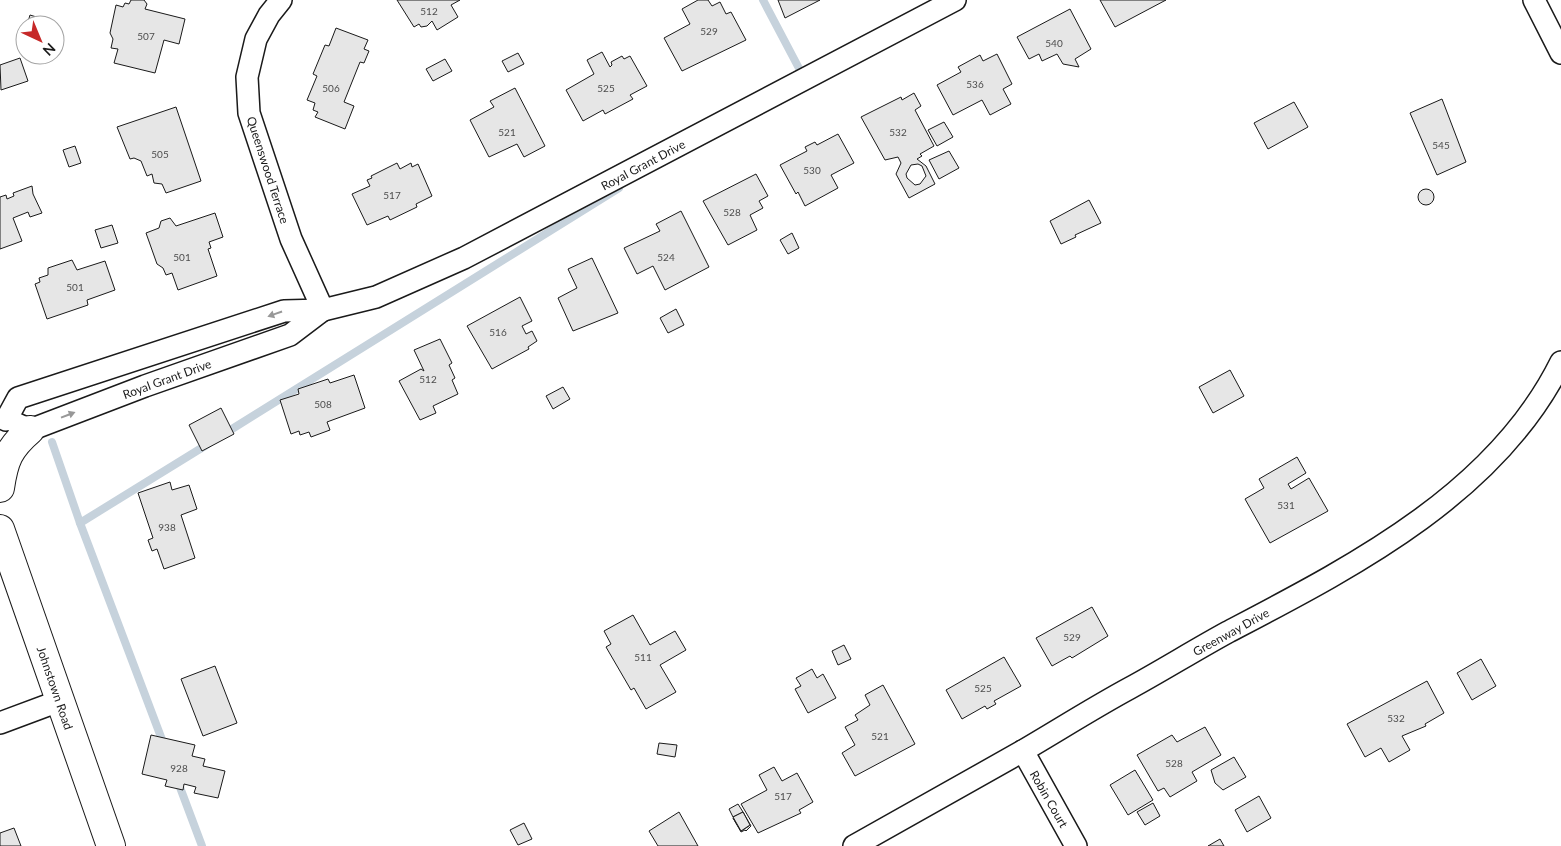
<svg xmlns="http://www.w3.org/2000/svg" width="1561" height="846" viewBox="0 0 1561 846" font-family="Lato,sans-serif">
<style>
.lines{fill:none;stroke-linecap:round;stroke-linejoin:round}
.stream{stroke:#c6d2dc;stroke-width:8}
.building{fill:#e6e6e6;stroke:#1a1a1a;fill-rule:evenodd}
.minor-casing{stroke:#1a1a1a;stroke-width:24}
.secondary-casing{stroke:#1a1a1a;stroke-width:30}
.minor{stroke:#fff;stroke-width:21}
.secondary{stroke:#fff;stroke-width:28}
.oneway{fill:#989898}
.labels{text-anchor:middle;dominant-baseline:central;stroke-width:4;stroke-linejoin:round;paint-order:stroke}
.number-label{font-size:10px;fill:#4d4d4d}
.street-label{font-size:12px;fill:#1a1a1a;stroke:#fff}
</style>
<rect width="100%" height="100%" fill="#fff"/>
<g class="lines">
<g class="stream">
<polyline points="763,0 802,74"/>
<polyline points="224,434 619,188"/>
<polyline points="52,442 80,523 164,745"/>
<polyline points="80,523 208,444"/>
<polyline points="178,782 202,846"/>
</g>
</g>
<g class="building">
<polygon points="144,0 147,4 145,9 185,19 179,44 164,40 155,73 114,63 118,49 111,48 113,39 110,33 116,5 123,7 125,3 129,4 131,0"/>
<polygon points="397,0 460,0 451,5 458,17 437,30 432,21 427,26 421,27 419,24 414,27"/>
<polygon points="698,0 708,0 712,6 720,2 726,14 731,12 746,40 682,71 664,38 690,24 682,9"/>
<polygon points="778,0 820,0 785,18"/>
<polygon points="1100,0 1166,0 1115,27"/>
<polygon points="1070,9 1091,49 1075,59 1079,67 1063,64 1057,54 1042,61 1039,54 1029,59 1017,37"/>
<polygon points="30,15 43,19 41,25 27,25"/>
<polygon points="336,28 368,40 364,49 369,51 364,63 360,62 344,102 354,106 345,129 315,117 318,112 313,110 315,103 307,100 317,76 313,74 325,45 329,46"/>
<polygon points="602,52 610,67 612,65 611,62 622,56 624,59 630,56 647,86 630,95 633,99 605,114 603,110 583,121 566,90 594,74 587,60"/>
<polygon points="518,53 524,64 508,72 502,61"/>
<polygon points="997,54 1012,84 1003,89 1011,104 990,115 982,100 953,115 937,85 961,72 958,67 980,55 983,61"/>
<polygon points="20,58 28,81 1,90 0,65"/>
<polygon points="445,59 452,71 433,81 426,69"/>
<polygon points="515,88 545,146 524,157 517,144 489,157 470,120 494,107 490,101"/>
<path d="M 914,93 L 921,106 L 915,110 L 934,146 L 920,154 L 922,156 L 917,159 L 926,166 L 935,184 L 909,198 L 896,174 L 901,163 L 898,157 L 885,160 L 861,117 L 901,97 L 902,100 ZM 918,164 L 922,166 L 926,176 L 920,184 L 915,185 L 907,178 L 906,174 L 911,165 Z"/>
<polygon points="1442,99 1466,162 1437,175 1410,113"/>
<polygon points="1294,102 1308,127 1268,149 1254,123"/>
<polygon points="176,107 201,181 166,193 162,184 154,183 152,174 147,176 141,161 134,158 130,159 117,127"/>
<polygon points="944,122 953,137 937,146 928,130"/>
<polygon points="838,134 854,163 831,175 838,188 805,206 798,192 796,194 780,165 807,151 805,147 815,142 817,145"/>
<polygon points="75,146 81,163 69,167 63,150"/>
<polygon points="949,151 959,168 939,179 929,160"/>
<polygon points="397,163 400,169 411,163 412,167 418,164 432,196 416,204 417,207 390,220 388,216 367,225 352,194 370,186 367,180 372,178 371,176"/>
<polygon points="756,174 768,196 759,201 763,208 750,215 757,230 728,245 703,201"/>
<polygon points="32,186 33,194 42,213 30,217 28,212 13,218 22,241 0,249 0,197 6,195 7,199 14,196 13,193"/>
<circle cx="1426" cy="197" r="8"/>
<polygon points="1089,200 1101,223 1075,235 1076,237 1061,244 1050,221"/>
<polygon points="681,211 709,267 665,290 653,266 637,274 624,248 660,231 656,224"/>
<polygon points="215,213 223,237 209,242 211,248 208,249 217,276 178,290 172,273 166,275 163,268 157,264 146,233 159,228 161,221 170,218 176,226"/>
<polygon points="112,225 118,243 101,248 95,230"/>
<polygon points="792,233 799,248 788,254 780,240"/>
<polygon points="592,258 618,313 573,331 558,298 577,288 568,269"/>
<polygon points="72,260 77,270 105,261 115,290 87,300 88,305 47,319 35,284 40,282 39,278 48,275 48,268"/>
<polygon points="520,297 532,321 522,326 526,334 532,331 537,341 528,347 529,349 492,369 467,326"/>
<polygon points="676,309 684,325 668,333 660,318"/>
<polygon points="440,339 452,363 449,365 455,378 452,380 458,394 433,406 436,413 420,420 399,381 421,369 424,371 414,350"/>
<polygon points="1230,370 1244,396 1213,413 1199,387"/>
<polygon points="354,375 365,408 327,422 330,430 311,437 309,432 300,435 299,431 291,434 280,400 299,394 298,389 328,379 330,383"/>
<polygon points="563,387 570,399 553,409 546,396"/>
<polygon points="221,408 234,434 202,451 189,425"/>
<polygon points="1297,457 1306,473 1288,484 1291,489 1309,478 1328,511 1270,543 1245,499 1264,488 1259,479"/>
<polygon points="170,482 172,490 189,485 197,509 181,515 195,558 164,569 157,549 152,551 148,540 153,538 138,493"/>
<polygon points="1092,607 1108,636 1072,658 1070,656 1052,666 1036,638"/>
<polygon points="633,615 650,645 675,631 686,650 660,665 676,692 646,709 634,688 631,690 606,647 611,644 604,631"/>
<polygon points="844,645 851,659 838,665 832,651"/>
<polygon points="1004,657 1021,686 994,701 996,704 987,709 985,706 962,719 946,690"/>
<polygon points="1481,659 1496,686 1472,700 1457,673"/>
<polygon points="215,666 237,723 203,736 181,679"/>
<polygon points="812,669 817,678 823,674 836,698 808,713 795,689 801,686 796,678"/>
<polygon points="1427,681 1444,713 1425,724 1426,726 1402,736 1410,750 1389,762 1381,748 1365,757 1347,724"/>
<polygon points="883,685 915,744 855,776 842,753 855,745 845,727 858,720 855,715 870,705 865,695"/>
<polygon points="1205,727 1221,755 1192,772 1197,781 1170,797 1164,788 1158,791 1137,755 1172,735 1177,742"/>
<polygon points="151,735 195,745 192,756 205,759 203,766 225,771 218,798 194,793 196,787 184,784 183,790 165,786 167,780 142,774"/>
<polygon points="659,743 677,745 675,757 657,754"/>
<polygon points="1234,757 1246,777 1223,790 1215,783 1211,770"/>
<polygon points="774,767 782,781 797,773 813,802 799,810 801,813 758,833 741,804 767,790 759,775"/>
<polygon points="1135,770 1153,800 1128,815 1110,785"/>
<polygon points="1259,796 1271,818 1247,832 1235,810"/>
<polygon points="1153,803 1160,816 1145,825 1137,812"/>
<polygon points="738,804 743,812 733,817 729,809"/>
<polygon points="679,812 698,846 658,846 649,831"/>
<polygon points="743,812 751,826 746,831 745,830 741,832 733,818 741,831 749,826"/>
<polygon points="743,812 750,825 741,831 733,817"/>
<polygon points="524,823 532,839 518,845 510,830"/>
<polygon points="14,828 21,846 0,846 0,833"/>
<polygon points="1220,839 1224,846 1208,846"/>
</g>
<g class="lines">
<defs>
<g id="minor">
<polyline points="281,0 269,15 256,39 247,77 249,113 291,239 323,310"/>
<polyline points="1534,0 1561,53"/>
<polyline points="6,420 18,398 284,311 323,310 376,297 464,258 955,0"/>
<polyline points="17,424 30,430 145,386 290,335 323,310"/>
<polyline points="0,723 59,701"/>
<polyline points="1023,751 1076,846"/>
<path d="M 854,846 C 909,815 965,784 1021,752 C 1057,731 1093,708 1130,688 C 1163,670 1195,650 1228,632 C 1352,567 1496,494 1561,362"/>
</g>
<g id="secondary">
<path d="M 0,488 C 4,460 9,448 30,430"/>
<polyline points="0,529 111,846"/>
</g>
</defs>
<use href="#minor" class="minor-casing"/>
<use href="#secondary" class="secondary-casing"/>
<use href="#minor" class="minor"/>
<use href="#secondary" class="secondary"/>
</g>
<defs><path id="oneway-solid" d="M-6-.8H1V-3.2L6.5 0L1 3.2V.8H-6Z" transform="scale(1.25)"/></defs>
<g class="oneway">
<use href="#oneway-solid" transform="translate(275 314) rotate(161)"/>
<use href="#oneway-solid" transform="translate(68 415) rotate(-21)"/>
</g>
<g class="labels">
<g class="number-label">
<text x="429" y="11">512</text>
<text x="709" y="31">529</text>
<text x="146" y="36">507</text>
<text x="1054" y="43">540</text>
<text x="975" y="84">536</text>
<text x="331" y="88">506</text>
<text x="606" y="88">525</text>
<text x="507" y="132">521</text>
<text x="898" y="132">532</text>
<text x="1441" y="145">545</text>
<text x="160" y="154">505</text>
<text x="812" y="170">530</text>
<text x="392" y="195">517</text>
<text x="732" y="212">528</text>
<text x="182" y="257">501</text>
<text x="666" y="257">524</text>
<text x="75" y="287">501</text>
<text x="498" y="332">516</text>
<text x="428" y="379">512</text>
<text x="323" y="404">508</text>
<text x="1286" y="505">531</text>
<text x="167" y="527">938</text>
<text x="1072" y="637">529</text>
<text x="643" y="657">511</text>
<text x="983" y="688">525</text>
<text x="1396" y="718">532</text>
<text x="880" y="736">521</text>
<text x="1174" y="763">528</text>
<text x="179" y="768">928</text>
<text x="783" y="796">517</text>
</g>
<g class="street-label">
<text transform="translate(643 165) rotate(-28)">Royal Grant Drive</text>
<text transform="translate(268 170) rotate(72)">Queenswood Terrace</text>
<text transform="translate(167 379) rotate(-20)">Royal Grant Drive</text>
<text transform="translate(1231 632) rotate(-29)">Greenway Drive</text>
<text transform="translate(55 688) rotate(71)">Johnstown Road</text>
<text transform="translate(1049 799) rotate(60)">Robin Court</text>
</g>
</g>
<g transform="translate(40 40) rotate(136)"><circle r="24" fill="#ffffff" stroke="#a3a3a3"/>
<path d="M0-4L9 19L0 12L-9 19Z" fill="#c62828"/>
<text y="-8" font-size="14" font-weight="bold" text-anchor="middle" fill="#1a1a1a">N</text>
</g>
</svg>
